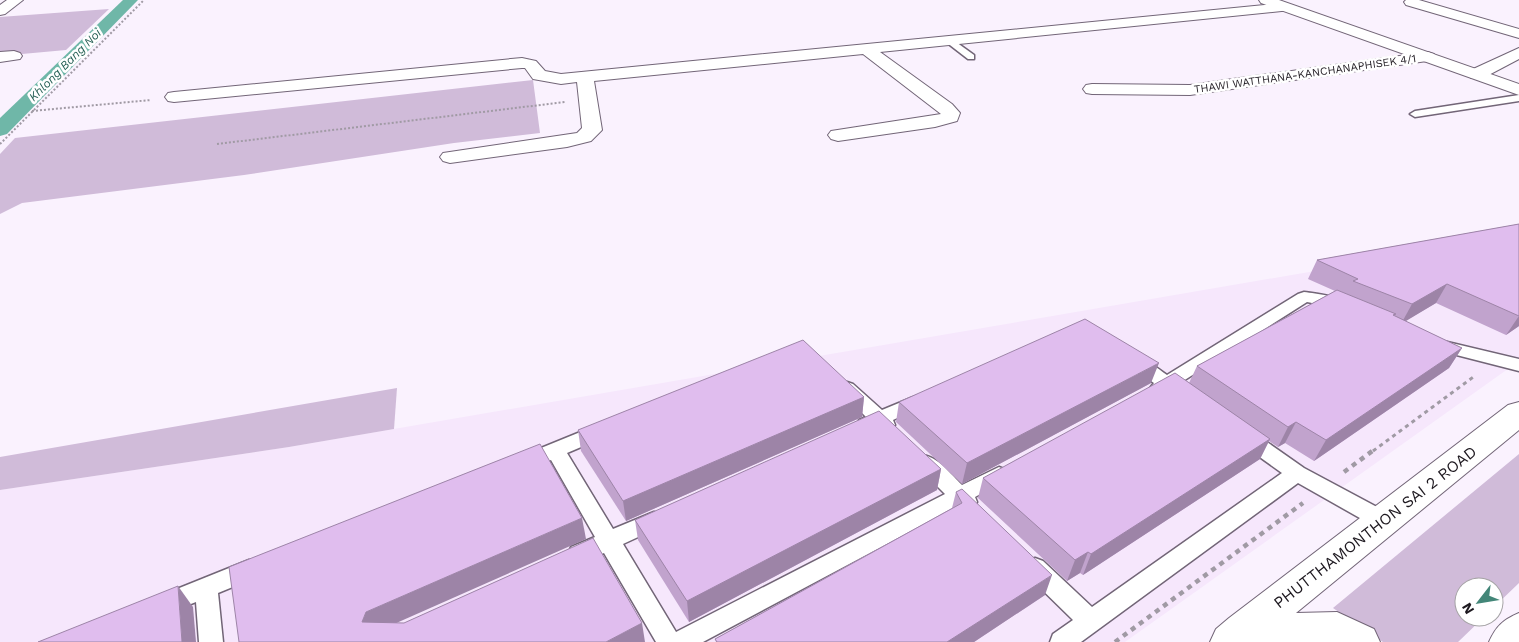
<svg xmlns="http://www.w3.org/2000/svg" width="1519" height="642" viewBox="0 0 1519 642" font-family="'Work Sans',sans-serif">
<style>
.built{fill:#f6e7fc}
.green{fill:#d0bbd9}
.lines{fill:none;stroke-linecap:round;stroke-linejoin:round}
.canal{fill:#6fb7a8;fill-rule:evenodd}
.service-casing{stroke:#726577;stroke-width:3}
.minor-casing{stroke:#726577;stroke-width:2}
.tertiary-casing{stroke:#726577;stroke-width:2}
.secondary-casing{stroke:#726577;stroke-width:2}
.path-far2{stroke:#a09aa4;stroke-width:2;stroke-dasharray:2 2;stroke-linecap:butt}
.path-far1{stroke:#a09aa4;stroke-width:3;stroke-dasharray:4 4;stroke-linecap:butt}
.path{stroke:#a09aa4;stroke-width:4.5;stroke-dasharray:5 5;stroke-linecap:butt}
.service{fill:#fff;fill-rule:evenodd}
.minor{fill:#fff;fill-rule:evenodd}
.tertiary{fill:#fff;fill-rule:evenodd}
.secondary{fill:#fff;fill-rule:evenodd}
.wall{fill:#c1a3cd}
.shaded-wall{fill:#9d84a7}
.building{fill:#e0bdee;stroke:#9d84a7}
.labels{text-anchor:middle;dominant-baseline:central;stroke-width:5;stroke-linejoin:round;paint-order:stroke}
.far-street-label{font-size:11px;fill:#1d181f;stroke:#fff}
.far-water-label{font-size:12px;font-style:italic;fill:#266055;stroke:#fff}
.near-street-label{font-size:16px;fill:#1d181f;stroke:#fff}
</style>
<rect width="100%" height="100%" fill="#faf2fe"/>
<polygon class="built" points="1519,236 1519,361 1125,642 0,642 0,490 289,447"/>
<g class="green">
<polygon points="109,9 66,50 0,56 0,17"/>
<polygon points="533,80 540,133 454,143 244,175 22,203 0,214 0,154 15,138"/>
<polygon points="397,388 394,429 289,447 0,490 0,457"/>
<polygon points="1519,454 1519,583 1494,607 1494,587 1464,587 1464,617 1484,617 1458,642 1383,642 1333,608"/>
</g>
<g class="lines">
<polygon class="canal" points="123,0 138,0 7,134 0,136 0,118"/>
<defs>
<g id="service">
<polygon points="949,37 974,55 974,59 968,59 946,42 945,40"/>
<polygon points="1519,95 1519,101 1415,117 1410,114 1415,111"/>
<path d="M 1304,292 C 1317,294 1339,295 1348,307 L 1346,310 C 1335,313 1319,304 1307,302 L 1180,383 L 1189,391 L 1186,395 L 1180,397 L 1167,391 L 1159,394 L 1153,392 L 1150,388 L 1154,383 L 1129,366 L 1126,362 L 1129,358 C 1143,354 1156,368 1167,375 L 1298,294 Z"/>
<polygon points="1439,340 1519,359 1519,371 1433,349 1431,345 1433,341"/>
<polygon points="847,382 853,384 882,410 911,398 917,396 923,398 926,402 923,406 893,420 895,425 893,430 886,432 877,428 866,432 859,430 857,425 859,420 866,417 838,388 841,384"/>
<path d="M 600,424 L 607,426 L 610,431 L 607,436 L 567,453 L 613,529 L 654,512 L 662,514 L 665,520 L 662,526 L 623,544 L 676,632 L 945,494 L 917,466 L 914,461 L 917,456 C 934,451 950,474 962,485 L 999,467 L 1006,470 L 1009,475 L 1006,480 L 975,497 L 977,502 L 974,508 L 967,510 L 958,506 L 703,642 L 656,642 L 604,553 L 579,563 L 571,561 L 568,554 L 571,547 L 595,537 L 551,460 L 526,469 L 519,467 L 516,462 L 519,457 Z"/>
<polygon points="1247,431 1254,433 1304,468 1390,514 1393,520 1390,526 1382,528 1374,526 1298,483 1081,642 1050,642 1053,634 1073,620 1027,575 1024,568 1027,561 1035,558 1043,561 1092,607 1282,473 1240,443 1237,438 1240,433"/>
<polygon points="249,560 257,563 260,570 257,577 218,593 223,642 199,642 196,602 165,614 157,611 153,604 157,597"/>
</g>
<g id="minor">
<polygon points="7,0 23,0 5,14 0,15 0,5"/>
<polygon points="1406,0 1419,0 1519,29 1519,38 1406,5 1404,2"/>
<polygon points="1286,3 1293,7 1291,10 880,52 952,104 960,113 957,121 935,127 838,141 831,139 828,135 831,131 941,114 863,54 594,81 602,130 591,141 567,147 450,163 443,161 440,157 443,153 577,133 582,128 577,82 561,84 533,79 525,68 522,68 174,102 168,101 165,97 168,93 174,92 522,58 536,61 545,71 561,74"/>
<polygon points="1519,48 1519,59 1483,78 1471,78 1469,74 1471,70"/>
<polygon points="14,51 20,53 22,56 20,59 0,62 0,52"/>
<polygon points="1428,52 1434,54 1436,57 1434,60 1190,95 1092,94 1086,93 1083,89 1086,85 1092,84 1190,85"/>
</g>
<polygon id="tertiary" points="1259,0 1279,0 1519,84 1519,95 1261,3"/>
<g id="secondary">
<polygon points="1519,402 1519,430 1296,613 1337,612 1374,629 1380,642 1210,642 1216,629 1229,618 1508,405"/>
<path d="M 1519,613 L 1519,642 L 1489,642 C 1496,626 1503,620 1519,613 Z"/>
</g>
</defs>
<use href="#service" class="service-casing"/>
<use href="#minor" class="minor-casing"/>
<use href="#tertiary" class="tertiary-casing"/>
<use href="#secondary" class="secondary-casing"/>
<g class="path-far2">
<polyline points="32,111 151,100"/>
<polyline points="0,144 144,0"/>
<polyline points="217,144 565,102"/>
</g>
<polyline class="path-far1" points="1373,451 1476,375"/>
<g class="path">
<polyline points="1344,472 1375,449"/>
<polyline points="1115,642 1303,503"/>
</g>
<use href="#service" class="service"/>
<use href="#minor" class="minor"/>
<use href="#tertiary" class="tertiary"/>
<use href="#secondary" class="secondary"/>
</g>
<g class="wall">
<polygon points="1519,224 1519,326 1506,335 1436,303 1405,321 1462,348 1449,368 1314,461 1285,443 1278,447 1269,441 1260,459 1083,575 1080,573 1067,581 978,498 983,478 1189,383 1197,366 1335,291 1308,279 1317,260"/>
<polygon points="1151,383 962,484 896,422 899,402"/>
<polygon points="864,397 862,417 626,521 581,451 578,430"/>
<polygon points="941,469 937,490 689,622 638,540 635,520"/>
<polygon points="956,492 1045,595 974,642 716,642 715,639 952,508"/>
</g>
<g class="shaded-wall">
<polygon points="1447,284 1436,303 1401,324 1412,304"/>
<polygon points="1519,316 1519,326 1506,335"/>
<polygon points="1462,348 1449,368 1314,461 1326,440"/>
<polygon points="1159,363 1151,383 962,484 967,463"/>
<polygon points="864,397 862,417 626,521 623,501"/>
<polygon points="1296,422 1285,443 1278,447 1288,427"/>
<polygon points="1270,439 1260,459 1083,575 1091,554"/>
<polygon points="941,469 937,490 689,622 687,601"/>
<polygon points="582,518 586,539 376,632 362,622 366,612"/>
<polygon points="1088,552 1080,573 1067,581 1075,560"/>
<polygon points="1052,575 1045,595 974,642 947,642"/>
<polygon points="178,586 193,607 196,642 182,642"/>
<polygon points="642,623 645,642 606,642"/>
</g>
<g class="building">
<polygon points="1519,224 1519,316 1447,284 1412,304 1353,281 1358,279 1317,260"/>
<polygon points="1337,290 1396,314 1393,315 1462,348 1326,440 1296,422 1288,427 1197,366"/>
<polygon points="1085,319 1159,363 967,463 899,402"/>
<polygon points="803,340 864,397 623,501 578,430"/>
<polygon points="1175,373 1270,439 1091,554 1088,552 1075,560 983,478"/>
<polygon points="879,411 941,469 687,601 635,520"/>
<polygon points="540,444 582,518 366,612 362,622 404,623 593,538 642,623 606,642 239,642 229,567"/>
<polygon points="962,489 1052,575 947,642 717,642 715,639 962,503 956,492"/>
<polygon points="178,586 182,642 38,642"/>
</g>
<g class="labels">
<g class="far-street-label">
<text transform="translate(1305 74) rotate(-8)">THAWI WATTHANA-KANCHANAPHISEK 4/1</text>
</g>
<g class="far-water-label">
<text transform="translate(65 65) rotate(-45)">Khlong Bang Noi</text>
</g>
<g class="near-street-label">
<text transform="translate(1375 527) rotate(-38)">PHUTTHAMONTHON SAI 2 ROAD</text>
</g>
</g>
<g transform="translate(1479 602) rotate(239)"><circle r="24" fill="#ffffff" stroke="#a5a3a5"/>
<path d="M0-4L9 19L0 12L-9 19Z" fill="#438678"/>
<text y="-8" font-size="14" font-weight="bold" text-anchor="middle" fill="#1d181f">N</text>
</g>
</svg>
